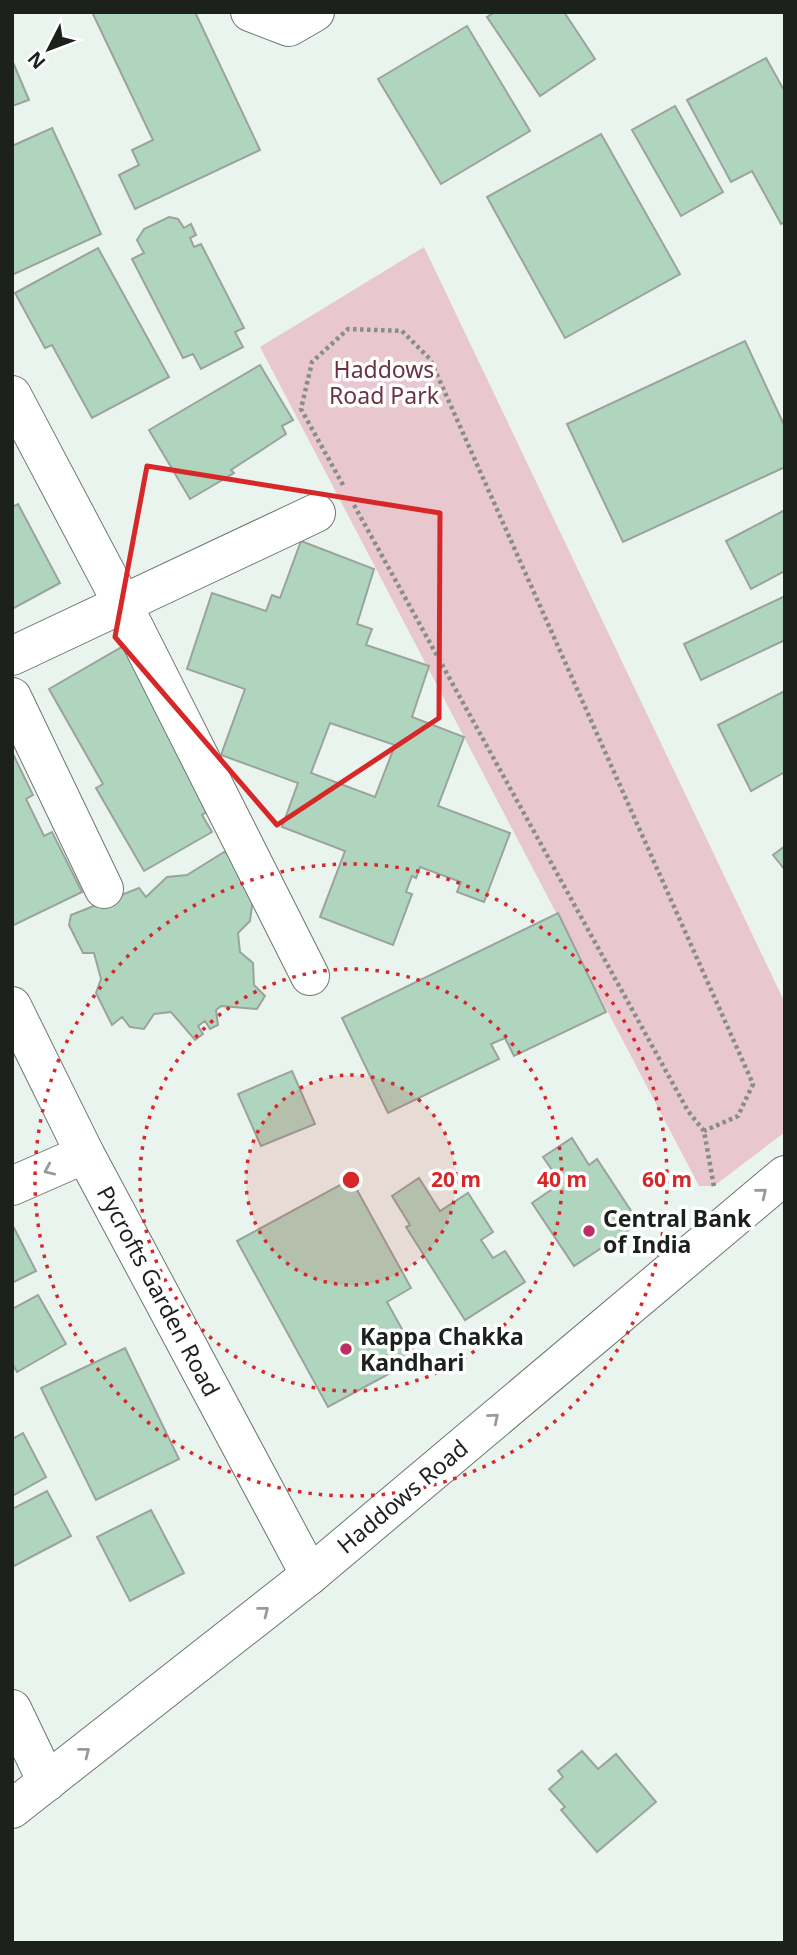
<svg xmlns="http://www.w3.org/2000/svg" width="797" height="1955" viewBox="0 0 797 1955" font-family="'Noto Sans',sans-serif">
<style>
.green{fill:#e8c7ce}
.building{fill:#b0d5be;stroke:#9aa39d;stroke-width:2;fill-rule:evenodd}
.lines{fill:none;stroke-linecap:round;stroke-linejoin:round}
.minor-casing{stroke:#6e7671;stroke-width:40}
.major-casing{stroke:#6e7671;stroke-width:40}
.path{stroke:#878e8a;stroke-width:4.5;stroke-dasharray:3.5 3.5;stroke-linecap:butt}
.minor{stroke:#fff;stroke-width:38}
.major{stroke:#fff;stroke-width:38}
.oneway{stroke:#999b9a}
.marked{fill:none;stroke:#d62828;stroke-width:5;stroke-linejoin:round}
.ring{fill:none;stroke:#d62828;stroke-width:3.5;stroke-dasharray:3.5 7}
.poi-dot{fill:#bc2f62;stroke:#fff;stroke-width:2.5}
.labels{text-anchor:middle;dominant-baseline:central;stroke-width:7;stroke-linejoin:round;paint-order:stroke}
.park-label{font-size:23px;fill:#6a3242;stroke:#fff}
.poi-label{font-size:23px;font-weight:bold;fill:#1d211e;stroke:#fff;text-anchor:start}
.street-label{font-size:23px;fill:#1d211e;stroke:#fff}
.centre{fill:#d62828;stroke:#fff;stroke-width:3.5}
.ring-label{font-size:21px;text-anchor:middle;font-weight:bold;fill:#d62828;stroke:#fff;stroke-width:7;stroke-linejoin:round;paint-order:stroke}
</style>
<rect width="100%" height="100%" fill="#eaf4ee"/>
<polygon class="green" points="424,247 785,1003 785,1132 714,1186 699,1186 260,347"/>
<g class="building">
<polygon points="92,12 195,12 260,150 135,209 119,175 139,165 132,150 153,140"/>
<polygon points="495,12 564,12 595,59 540,96 487,17"/>
<polygon points="467,26 530,131 441,184 378,79"/>
<polygon points="766,58 785,92 785,222 781,224 752,171 731,182 687,100"/>
<polygon points="12,60 29,100 12,106"/>
<polygon points="675,106 723,192 681,216 632,130"/>
<polygon points="52,128 101,234 12,275 12,146"/>
<polygon points="601,134 680,274 565,338 487,197"/>
<polygon points="169,217 178,219 184,228 191,224 196,235 190,238 194,247 201,244 244,328 235,332 243,347 201,369 193,354 183,358 132,259 144,253 137,240 144,229"/>
<polygon points="98,248 169,377 92,418 52,345 45,348 15,293"/>
<polygon points="745,341 785,427 785,467 623,542 567,424"/>
<polygon points="260,365 293,420 282,426 286,434 231,470 234,473 190,499 149,430"/>
<polygon points="18,504 60,583 12,609 12,507"/>
<polygon points="785,510 785,571 751,589 726,541"/>
<path d="M 301,541 L 374,569 L 357,624 L 372,629 L 366,645 L 429,666 L 412,717 L 464,737 L 438,806 L 510,833 L 484,902 L 457,892 L 461,882 L 420,867 L 416,878 L 412,876 L 406,892 L 412,894 L 393,945 L 320,917 L 345,851 L 282,827 L 298,783 L 221,755 L 245,689 L 187,669 L 212,593 L 266,611 L 272,595 L 280,598 ZM 330,723 L 395,745 L 375,797 L 311,773 Z"/>
<polygon points="785,596 785,640 701,680 684,644"/>
<polygon points="127,644 213,808 202,815 212,832 144,871 96,788 103,784 49,689"/>
<polygon points="785,691 785,772 751,791 718,725"/>
<polygon points="12,752 33,795 26,799 44,836 52,832 82,892 12,926"/>
<polygon points="785,846 785,870 773,855"/>
<polygon points="224,852 230,854 253,898 250,921 238,933 240,952 253,963 254,985 265,996 257,1009 221,1006 216,1010 218,1025 210,1029 205,1021 198,1026 203,1034 195,1040 171,1012 154,1014 144,1029 130,1027 122,1017 112,1025 96,993 101,979 94,953 83,953 69,925 71,915 139,888 146,897 167,877 187,875"/>
<polygon points="558,913 606,1012 514,1056 505,1038 491,1044 499,1059 388,1113 342,1018"/>
<polygon points="292,1071 315,1124 261,1146 238,1094"/>
<polygon points="572,1138 589,1165 597,1159 639,1223 574,1266 532,1203 561,1183 543,1157"/>
<polygon points="419,1178 440,1211 468,1193 493,1232 481,1240 493,1258 505,1251 525,1282 465,1320 406,1227 410,1225 392,1196"/>
<polygon points="351,1179 411,1288 387,1302 418,1358 328,1407 237,1241"/>
<polygon points="12,1224 36,1271 12,1283"/>
<polygon points="38,1295 66,1344 17,1372 12,1363 12,1309"/>
<polygon points="125,1348 179,1459 96,1500 41,1388"/>
<polygon points="23,1433 46,1477 12,1496 12,1439"/>
<polygon points="47,1491 71,1536 12,1567 12,1509"/>
<polygon points="151,1510 184,1573 130,1601 97,1537"/>
<polygon points="582,1751 598,1769 616,1754 656,1802 597,1852 561,1810 565,1807 549,1789 563,1777 558,1771"/>
</g>
<g class="lines">
<defs>
<g id="minor">
<polyline points="250,12 289,27 315,12"/>
<polyline points="12,395 122,603 310,976"/>
<polyline points="12,656 316,513"/>
<polyline points="12,697 104,889"/>
<polyline points="12,1006 85,1154 310,1575"/>
<polyline points="12,1186 85,1154"/>
<polyline points="12,1709 47,1782"/>
</g>
<polyline id="major" points="12,1809 310,1575 785,1175"/>
</defs>
<use href="#minor" class="minor-casing"/>
<use href="#major" class="major-casing"/>
<g class="path">
<polyline points="343,485 301,409 312,362 348,329 402,331 430,359 753,1084 738,1116 704,1131"/>
<polyline points="354,505 688,1111 704,1131 714,1187"/>
</g>
<use href="#minor" class="minor"/>
<use href="#major" class="major"/>
</g>
<defs><path id="oneway-chevron" d="M-2-3.5L2.5 0L-2 3.5" fill="none" stroke-width="1.6" stroke-linecap="round" stroke-linejoin="round" transform="scale(1.75)"/></defs>
<g class="oneway">
<use href="#oneway-chevron" transform="translate(49 1170) rotate(156)"/>
<use href="#oneway-chevron" transform="translate(762 1193) rotate(-39)"/>
<use href="#oneway-chevron" transform="translate(494 1418) rotate(-40)"/>
<use href="#oneway-chevron" transform="translate(264 1611) rotate(-38)"/>
<use href="#oneway-chevron" transform="translate(85 1752) rotate(-38)"/>
</g>
<path class="marked" d="M 147,466 L 440,513 L 439,718 L 277,825 L 115,637 Z"/>
<circle cx="351" cy="1180" r="105" fill="#d62828" fill-opacity=".12"/>
<g class="ring">
<circle cx="351" cy="1180" r="105"/>
<circle cx="351" cy="1180" r="211"/>
<circle cx="351" cy="1180" r="316"/>
</g>
<g class="poi-dot">
<circle cx="589" cy="1231" r="7"/>
<circle cx="346" cy="1349" r="7"/>
</g>
<g class="labels">
<g class="park-label">
<text x="384" y="369">Haddows<tspan x="384" dy="26">Road Park</tspan></text>
</g>
<g class="poi-label">
<text x="603" y="1218">Central Bank<tspan x="603" dy="26">of India</tspan></text>
<text x="360" y="1336">Kappa Chakka<tspan x="360" dy="26">Kandhari</tspan></text>
</g>
<g class="street-label">
<text transform="translate(159 1291) rotate(62)">Pycrofts Garden Road</text>
<text transform="translate(402 1496) rotate(-40)">Haddows Road</text>
</g>
</g>
<circle cx="351" cy="1180" r="10" class="centre"/>
<g class="ring-label">
<text x="456" y="1187">20 m</text>
<text x="562" y="1187">40 m</text>
<text x="667" y="1187">60 m</text>
</g>
<rect width="797" height="1955" fill="none" stroke="#1d211e" stroke-width="28"/>
<g transform="translate(49 49) rotate(228)" stroke="#ffffff" stroke-width="5" paint-order="stroke">
<path d="M0-5L12 26L0 18L-12 26Z" fill="#1d211e"/>
<text y="-10" font-size="19" font-weight="bold" text-anchor="middle" fill="#1d211e">N</text>
</g>
</svg>
